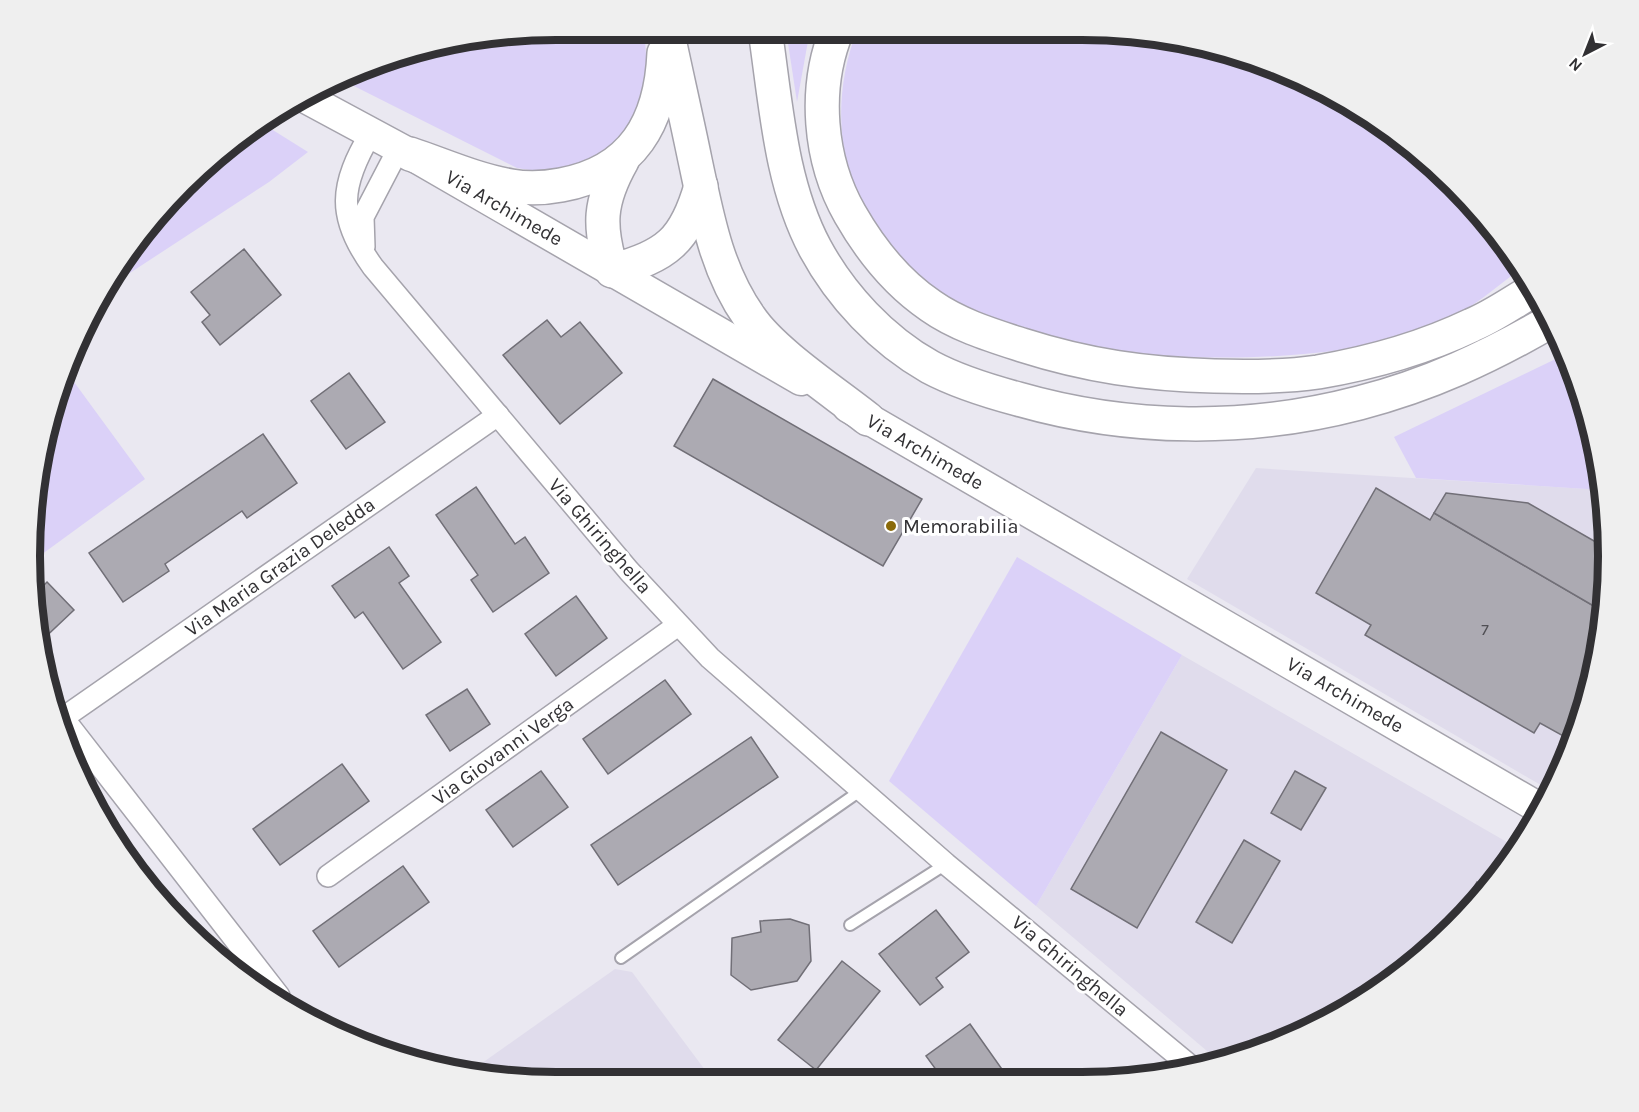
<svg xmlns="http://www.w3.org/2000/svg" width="1639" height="1112" viewBox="0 0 1639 1112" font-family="Karla,sans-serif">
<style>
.built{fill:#e0dcec}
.green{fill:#dbd1f8}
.building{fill:#acaab2;stroke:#716f77;stroke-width:1.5}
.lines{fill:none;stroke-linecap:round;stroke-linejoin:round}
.lane-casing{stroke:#a5a3ac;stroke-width:14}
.street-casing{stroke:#a5a3ac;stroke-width:24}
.secondary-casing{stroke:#a5a3ac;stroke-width:33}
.primary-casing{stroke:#a5a3ac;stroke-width:36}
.highway-casing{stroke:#a5a3ac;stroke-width:36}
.lane{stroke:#fff;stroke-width:10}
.street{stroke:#fff;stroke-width:21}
.secondary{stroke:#fff;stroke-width:30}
.primary{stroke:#fff;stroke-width:33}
.highway{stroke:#fff;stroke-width:33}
.poi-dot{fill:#8a6a0a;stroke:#fff;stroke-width:2}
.labels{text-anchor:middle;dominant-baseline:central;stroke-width:6;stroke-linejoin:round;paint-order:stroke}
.number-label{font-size:16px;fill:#504f54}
.street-label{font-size:20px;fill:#323134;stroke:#fff}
.poi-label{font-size:20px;fill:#323134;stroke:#fff;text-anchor:start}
.rim{fill:none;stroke:#323134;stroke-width:8}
</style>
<rect width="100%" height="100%" fill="#eae8f1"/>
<g class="built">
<polygon points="1256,468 1602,490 1609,556 1599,658 1569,757 1551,791 1187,579"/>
<polygon points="1182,655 1519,849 1455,928 1376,993 1285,1042 1220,1062 1036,906"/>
<polygon points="615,969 632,972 714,1082 556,1082 468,1073"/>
</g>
<g class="green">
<polygon points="556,30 641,30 645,41 647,69 641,102 624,140 570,171 536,171 517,168 342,80 387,58"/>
<polygon points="786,30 810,30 797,102"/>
<path d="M 857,30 L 1083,30 L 1185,40 L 1316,84 L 1455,184 L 1522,268 C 1504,281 1462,316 1443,322 C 1415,332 1370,346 1341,350 C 1218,366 1046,361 939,293 C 909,274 884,242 866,211 C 834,156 835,88 857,30 Z"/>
<polygon points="260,122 308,152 269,182 110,286 139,236"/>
<polygon points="1568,353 1599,453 1602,490 1416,478 1394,437"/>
<polygon points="66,371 145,479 34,560 31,521"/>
<polygon points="1017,557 1182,655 1036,906 889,781"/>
</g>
<g class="building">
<polygon points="244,249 281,295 220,345 202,322 210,315 191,292"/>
<polygon points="547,320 561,337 580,322 622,373 560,424 503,355"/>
<polygon points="349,373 385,422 346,449 311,401"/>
<polygon points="713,379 922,499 883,566 674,446"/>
<polygon points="263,434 297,483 247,518 242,511 165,564 169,571 123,602 89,553"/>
<polygon points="476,487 515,544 525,537 549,573 493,612 471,580 478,575 436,515"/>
<polygon points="1376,488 1430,520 1434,513 1604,612 1599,658 1574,742 1540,723 1534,733 1365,635 1371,625 1316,593"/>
<polygon points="1446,493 1528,503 1608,549 1604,612 1434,513"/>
<polygon points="389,547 409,576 399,583 441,642 403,669 363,612 355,618 332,586"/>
<polygon points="47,582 74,610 39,643 36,593"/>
<polygon points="576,596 607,638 556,676 525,634"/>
<polygon points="665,680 691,714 608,774 583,739"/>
<polygon points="467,689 490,724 450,751 426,715"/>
<polygon points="1161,732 1227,770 1137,928 1071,889"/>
<polygon points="751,737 778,777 618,885 591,845"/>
<polygon points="342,764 369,801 280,865 253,829"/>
<polygon points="541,771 568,807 513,847 486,810"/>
<polygon points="1295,771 1326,788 1301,830 1271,813"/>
<polygon points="1244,840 1280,861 1232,943 1196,922"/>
<polygon points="403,866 429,902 339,967 313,931"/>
<polygon points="1477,882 1487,889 1451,932 1447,930"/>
<polygon points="936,910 969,952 936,978 943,987 920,1005 879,954"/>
<polygon points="790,919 809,925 811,961 797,981 751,990 731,975 732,938 761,932 760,921"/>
<polygon points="842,961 880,991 816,1070 778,1040"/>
<polygon points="970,1024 1011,1082 945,1082 926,1056"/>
<polygon points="608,1070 617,1082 590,1082"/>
</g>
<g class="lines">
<defs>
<g id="lane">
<polyline points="850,925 946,864"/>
<polyline points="621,958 860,791"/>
</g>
<g id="street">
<path d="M 371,133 C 340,185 336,216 373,267 L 629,571 L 710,658 L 946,864 L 1194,1069"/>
<polyline points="364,247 363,217 399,148"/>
<polyline points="63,718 498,415"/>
<polyline points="63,718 279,996"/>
<polyline points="328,876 678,625"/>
</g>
<g id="secondary">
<polyline points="306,98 410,154 801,380"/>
<polyline points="848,407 1541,809"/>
</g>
<g id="primary">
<path d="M 667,30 C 676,73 686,116 695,160 C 707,216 716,270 750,318 C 773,352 834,392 868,419"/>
<path d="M 410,154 C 443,165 476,180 511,186 C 528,189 545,188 561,185 C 633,172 661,122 664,53"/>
<path d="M 622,161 C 599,202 598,226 612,271 C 667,255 685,242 701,186"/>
</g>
<g id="highway">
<path d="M 765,30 C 776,103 780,182 815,248 C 841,296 882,340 930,367 C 958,382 988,391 1018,399 C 1129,431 1248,432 1359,403 C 1429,385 1489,357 1551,321"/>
<path d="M 837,30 C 813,88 819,160 850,214 C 870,249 897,283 931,306 C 958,325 991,335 1022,345 C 1088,366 1145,374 1214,376 C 1248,377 1284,377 1318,372 C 1370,363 1424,348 1472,325 C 1494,316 1514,301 1534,290"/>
</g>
</defs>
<use href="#lane" class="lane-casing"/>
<use href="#street" class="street-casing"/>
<use href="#secondary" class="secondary-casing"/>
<use href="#primary" class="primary-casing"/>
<use href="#highway" class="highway-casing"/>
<use href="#lane" class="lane"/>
<use href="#street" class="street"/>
<use href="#secondary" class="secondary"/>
<use href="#primary" class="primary"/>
<use href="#highway" class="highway"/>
</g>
<circle class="poi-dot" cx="891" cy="526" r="6"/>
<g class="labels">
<g class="number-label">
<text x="1485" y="629">7</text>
</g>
<g class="street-label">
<text transform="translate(504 208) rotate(30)">Via Archimede</text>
<text transform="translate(925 452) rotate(30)">Via Archimede</text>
<text transform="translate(600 536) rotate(49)">Via Ghiringhella</text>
<text transform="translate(280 567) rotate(-35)">Via Maria Grazia Deledda</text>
<text transform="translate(1345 695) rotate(30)">Via Archimede</text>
<text transform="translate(503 751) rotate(-36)">Via Giovanni Verga</text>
<text transform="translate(1070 966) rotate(40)">Via Ghiringhella</text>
</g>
<g class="poi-label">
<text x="903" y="526">Memorabilia</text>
</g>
</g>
<path d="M0 0H1639V1112H0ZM556 40H1082A516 516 0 0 1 1598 556V556A516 516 0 0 1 1082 1072H556A516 516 0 0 1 40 556V556A516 516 0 0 1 556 40Z" fill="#efefef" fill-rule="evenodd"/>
<path class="rim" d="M556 40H1082A516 516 0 0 1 1598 556V556A516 516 0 0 1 1082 1072H556A516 516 0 0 1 40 556V556A516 516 0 0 1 556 40Z"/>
<g transform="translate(1585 54) rotate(222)" stroke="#ffffff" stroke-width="4.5" paint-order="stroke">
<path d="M0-4.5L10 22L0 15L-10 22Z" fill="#323134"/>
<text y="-9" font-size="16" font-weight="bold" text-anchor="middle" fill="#323134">N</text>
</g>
</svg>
